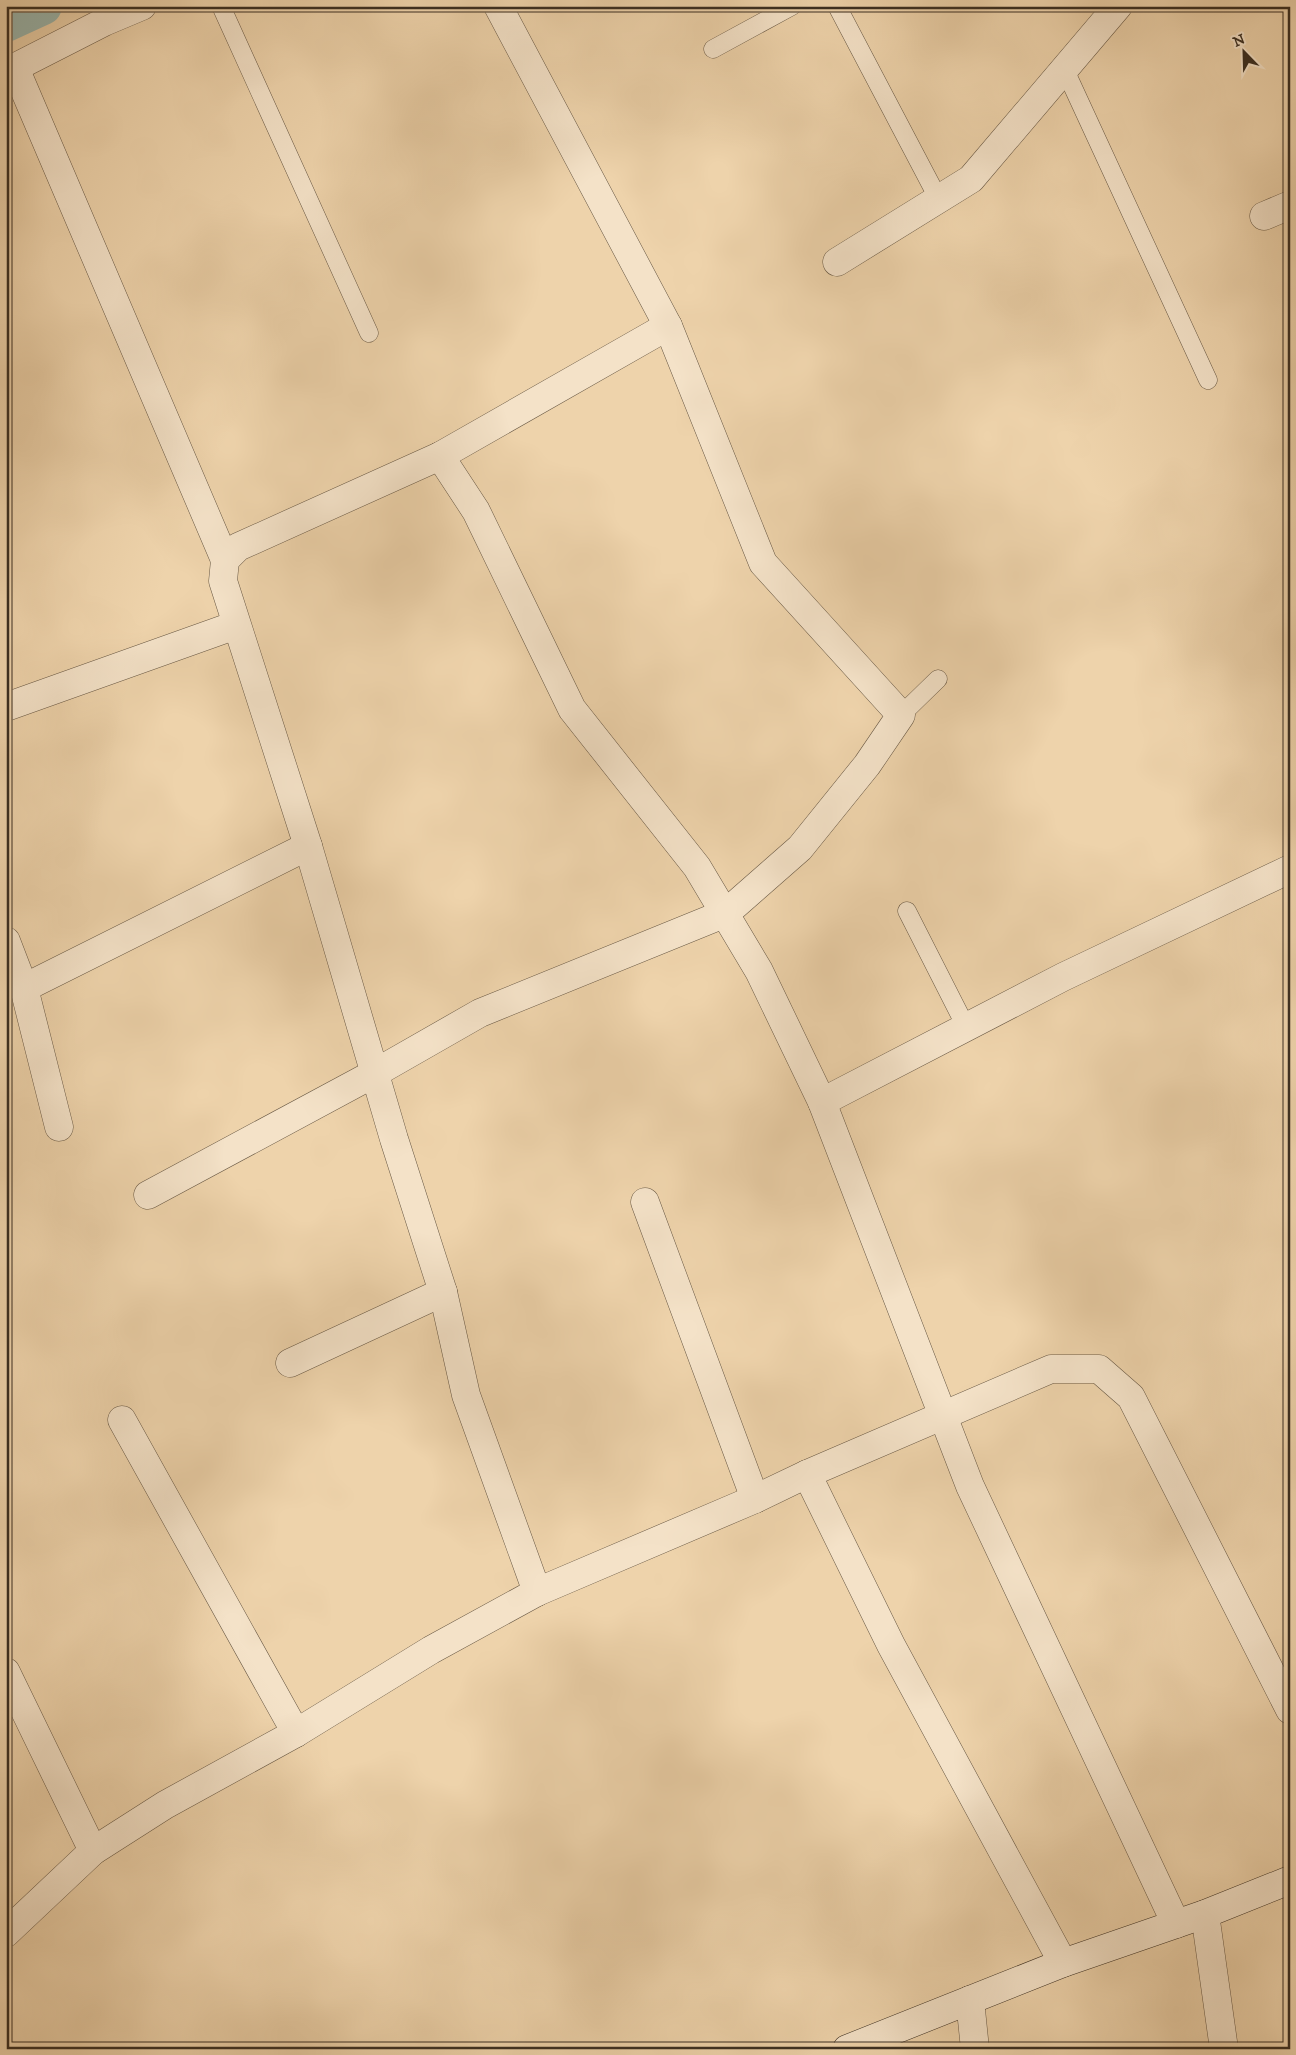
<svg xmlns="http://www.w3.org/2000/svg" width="1296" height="2055" viewBox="0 0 1296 2055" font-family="'IM FELL DW Pica',serif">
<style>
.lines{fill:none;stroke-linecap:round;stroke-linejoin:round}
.canal{stroke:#9ab7af;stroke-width:38}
.lane-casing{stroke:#685844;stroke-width:19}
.street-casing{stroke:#685844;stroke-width:29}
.secondary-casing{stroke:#3b2f22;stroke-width:29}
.lane{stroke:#f4e2c8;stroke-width:18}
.street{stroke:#f4e2c8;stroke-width:28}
.secondary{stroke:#f4e2c8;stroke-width:28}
</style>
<rect width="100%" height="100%" fill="#eed3ab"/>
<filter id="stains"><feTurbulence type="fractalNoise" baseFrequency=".004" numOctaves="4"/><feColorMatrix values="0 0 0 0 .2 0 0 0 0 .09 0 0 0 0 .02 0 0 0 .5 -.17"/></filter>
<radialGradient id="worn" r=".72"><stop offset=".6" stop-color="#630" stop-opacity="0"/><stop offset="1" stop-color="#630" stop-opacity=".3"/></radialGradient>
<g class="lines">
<polyline class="canal" points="6,23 43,6"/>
<defs>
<g id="lane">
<polyline points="221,6 369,333"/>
<polyline points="837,6 939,200"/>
<polyline points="713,49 792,6"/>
<polyline points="1065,70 1208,380"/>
<polyline points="901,715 938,679"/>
<polyline points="907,911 966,1027"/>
</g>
<g id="street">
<polyline points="15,68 225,560"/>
<polyline points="6,72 104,22 142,6"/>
<polyline points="1264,216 1290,205"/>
<polyline points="837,262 971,179 1118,6"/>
<polyline points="440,456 476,511 572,709 697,867 759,971 822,1102 970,1486 1176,1924"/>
<polyline points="6,707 236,625"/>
<polyline points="6,941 24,988 59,1127"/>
<polyline points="24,988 308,846"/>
<polyline points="822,1102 1063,977 1290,869"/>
<polyline points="148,1195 375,1073 480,1013 726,913 800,848 867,765 901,715 763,563 668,326 498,6"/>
<polyline points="645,1202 755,1499"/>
<polyline points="290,1363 443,1292"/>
<polyline points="122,1420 296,1733"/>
<polyline points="807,1474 891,1645 1063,1963"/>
<polyline points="537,1592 466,1395 443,1292 394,1139 308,846 223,581 225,560 238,547 440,456 668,326"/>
<polyline points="6,1672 93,1851"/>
<polyline points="1205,1914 1224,2049"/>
<polyline points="6,1933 93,1851 165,1805 296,1733 431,1650 537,1592 755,1499 807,1474 1051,1369 1099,1369 1131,1397 1290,1710"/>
<polyline points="970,2000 975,2049"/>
</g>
<polyline id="secondary" points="847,2049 1063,1963 1205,1914 1290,1880"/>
</defs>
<use href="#lane" class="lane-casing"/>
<use href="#street" class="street-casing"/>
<use href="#secondary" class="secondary-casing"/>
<use href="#lane" class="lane"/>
<use href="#street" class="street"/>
<use href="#secondary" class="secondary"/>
</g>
<rect width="1296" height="2055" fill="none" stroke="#eed3ab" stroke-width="25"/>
<rect x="8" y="8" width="1281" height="2040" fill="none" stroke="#3b2f22" stroke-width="2.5"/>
<rect x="12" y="12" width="1271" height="2030" fill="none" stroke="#3b2f22"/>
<g transform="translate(1244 52) rotate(337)" stroke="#f4e2c8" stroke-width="4" paint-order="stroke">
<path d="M0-4L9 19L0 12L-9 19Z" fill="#3b2f22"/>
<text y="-8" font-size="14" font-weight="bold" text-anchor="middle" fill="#3b2f22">N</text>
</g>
<rect width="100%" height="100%" filter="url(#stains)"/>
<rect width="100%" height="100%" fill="url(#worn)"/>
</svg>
